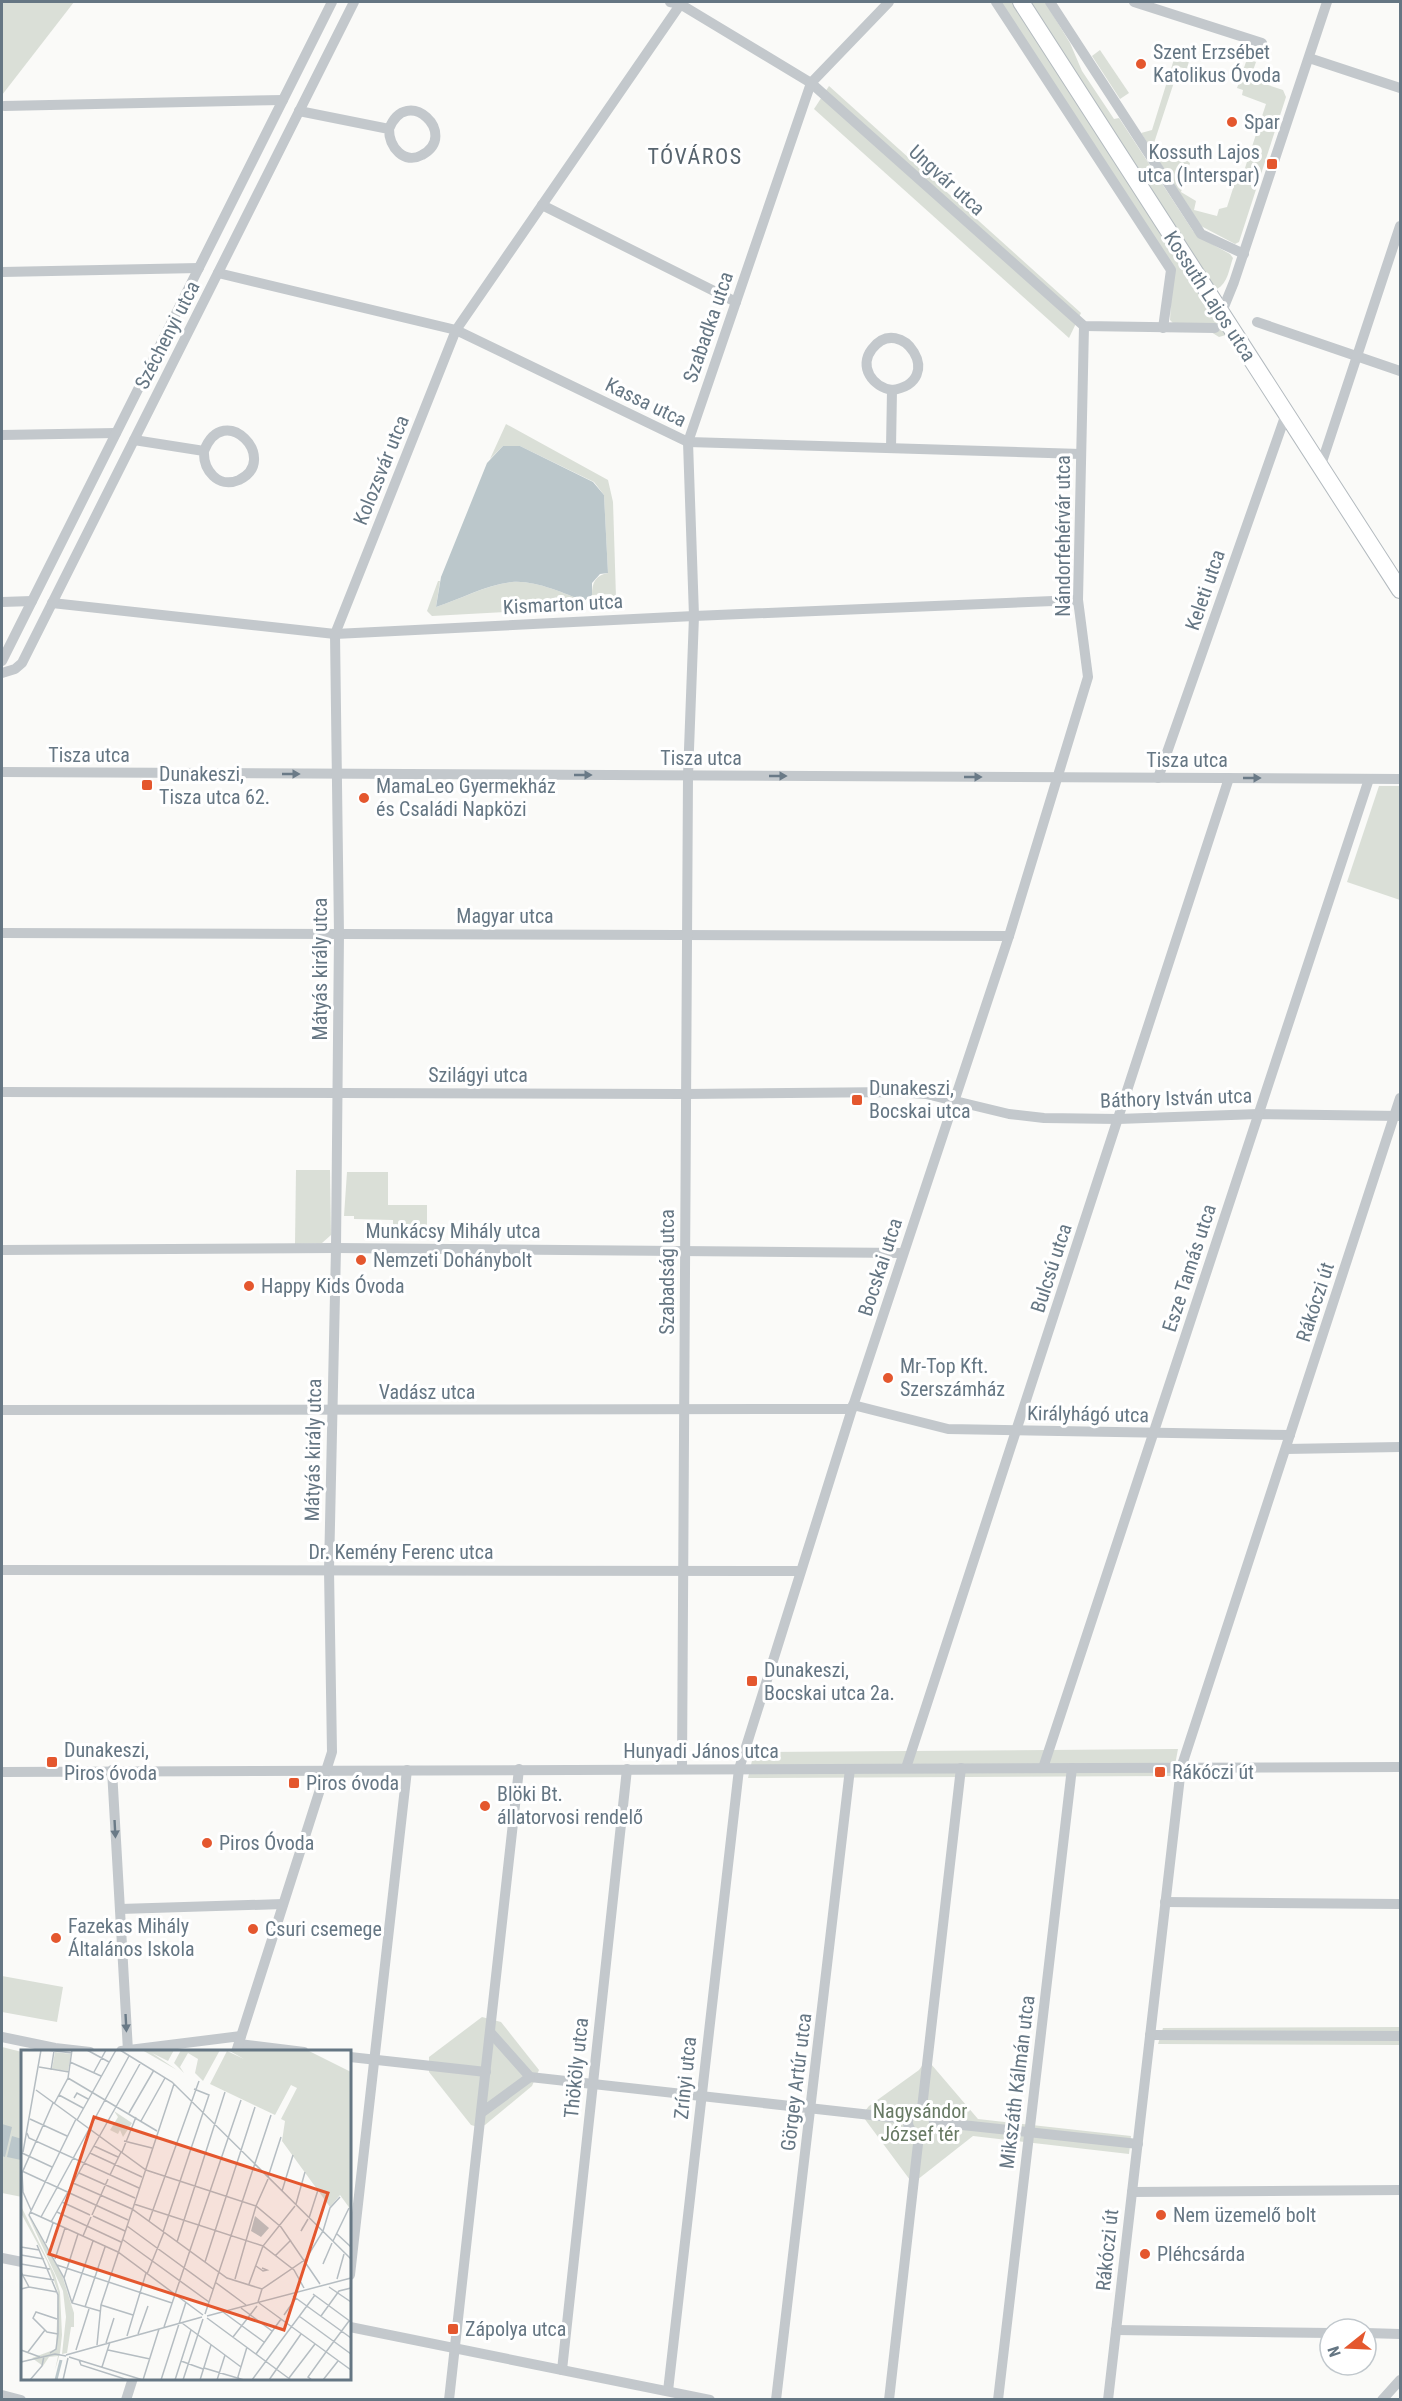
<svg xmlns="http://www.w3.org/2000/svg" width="1402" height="2401" viewBox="0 0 1402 2401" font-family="'Roboto Condensed',sans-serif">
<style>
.green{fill:#dadfd7}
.water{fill:#bbc7cb}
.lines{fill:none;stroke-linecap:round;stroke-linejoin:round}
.secondary-casing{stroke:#b3babf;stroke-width:18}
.street{stroke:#c3c8cc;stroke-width:10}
.secondary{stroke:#fff;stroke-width:16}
.oneway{fill:#6a7a87}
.poi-dot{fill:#e4572e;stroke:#fff;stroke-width:2}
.labels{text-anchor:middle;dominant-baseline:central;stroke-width:6;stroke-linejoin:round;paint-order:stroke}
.poi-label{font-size:20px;fill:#657683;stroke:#fff;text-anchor:start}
.street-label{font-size:20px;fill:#657683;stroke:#fff}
.park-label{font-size:20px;fill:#687a64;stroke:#fff}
.quarter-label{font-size:22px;letter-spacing:1.5px;fill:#57646e;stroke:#fff}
.inset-river{fill:none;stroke:#bbc7cb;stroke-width:3}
.inset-road{fill:none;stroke:#b5bdc2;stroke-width:1.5}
.view{fill:#e4572e;fill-opacity:0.15;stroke:#e4572e;stroke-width:3}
.inset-edge{fill:none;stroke:#657683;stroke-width:3}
</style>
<rect width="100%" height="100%" fill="#fafaf8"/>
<g class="green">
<polygon points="2,2 74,2 2,95"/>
<polygon points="1000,2 1015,2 1226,335 1219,337 1211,332 1175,325 1170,320 1173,266"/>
<path d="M 1030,2 L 1045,2 L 1070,43 L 1082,71 L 1114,119 L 1119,118 L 1193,231 L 1199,237 L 1230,254 L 1233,258 C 1229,269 1228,283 1217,289 L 1211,287 Z"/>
<polygon points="1100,50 1129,93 1120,99 1092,56"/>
<polygon points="1175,56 1189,61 1187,69 1179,67 1154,143 1174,151 1190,163 1181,192 1196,201 1194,210 1217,216 1219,209 1227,207 1239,170 1244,171 1266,104 1242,95 1243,90 1237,88 1247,59 1256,62 1250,79 1283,90 1286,97 1239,242 1235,244 1201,226 1141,133 1152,130"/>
<polygon points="829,86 1081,313 1069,338 814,109"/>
<path d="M 506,424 L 608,480 L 613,502 L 616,598 L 611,594 L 592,595 C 592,582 596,575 608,573 L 604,495 L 594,482 L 520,446 L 503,446 L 490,459 Z"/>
<path d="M 438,581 L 440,581 L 436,607 C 461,599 486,585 512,582 C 535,580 563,593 584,601 L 581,608 L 432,616 L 427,611 Z"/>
<polygon points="1379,786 1400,786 1400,900 1347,882"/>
<polygon points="296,1170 330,1170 331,1235 322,1243 295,1244"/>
<polygon points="347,1172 388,1172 388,1205 427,1205 427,1239 393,1239 393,1220 354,1219 354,1216 344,1216"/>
<polygon points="1178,1749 1173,1776 748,1778 754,1752"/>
<polygon points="2,1976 63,1987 57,2022 2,2012"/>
<polygon points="482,2017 501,2022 539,2070 532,2086 485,2125 478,2127 471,2125 429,2072 429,2057"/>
<polygon points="1400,2027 1400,2045 1158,2044 1163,2028"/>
<polygon points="2,2047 22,2052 22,2197 2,2193"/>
<polygon points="924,2063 931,2064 978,2119 1131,2136 1129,2154 973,2136 917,2180 910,2180 864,2118 865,2111 869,2106 919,2070"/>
</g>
<g class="water">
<path d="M 503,446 L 520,446 L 593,482 L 604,495 L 608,573 L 600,574 L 592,583 L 592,595 L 584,601 C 563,593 535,580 512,582 C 485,585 461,599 436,607 L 441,577 L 487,463 Z"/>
<polygon points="2,2124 12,2127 5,2157 2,2156"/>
<polygon points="12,2136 22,2139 21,2160 7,2157"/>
</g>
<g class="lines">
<defs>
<polyline id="secondary" points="1021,2 1400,590"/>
</defs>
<use href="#secondary" class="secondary-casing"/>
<g class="street">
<polyline points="670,2 680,4 811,83 1084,326 1215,328"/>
<polyline points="996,2 1171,270 1163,328"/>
<polyline points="1050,2 1201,234 1244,254"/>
<polyline points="1134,2 1262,43"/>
<polyline points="1309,58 1400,88"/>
<polyline points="4,106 283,100"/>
<path d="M 299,111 L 389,129 C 389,147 404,165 422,155 C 460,135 407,83 389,129"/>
<polyline points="542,205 736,302"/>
<polyline points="2,272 199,268"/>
<polyline points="218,273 456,330 688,442 1081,454"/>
<polyline points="1221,314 1234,282 1327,2"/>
<polyline points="1257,322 1400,371"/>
<polyline points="2,435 116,433"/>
<path d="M 134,440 L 204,451 C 203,470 218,489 239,480 C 281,460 224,399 204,451"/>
<path d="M 891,448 L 892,390 C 948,382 901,311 872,349 C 858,367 873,387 892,390"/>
<polyline points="1320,468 1400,226"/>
<polyline points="2,602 32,601"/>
<polyline points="52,603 335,634 694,616 1078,600"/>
<polyline points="2,661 332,2"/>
<polyline points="2,673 15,669 22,663 354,2"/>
<polyline points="2,772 1400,779"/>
<polyline points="1158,778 1286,414"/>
<polyline points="2,933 1009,936"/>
<polyline points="2,1092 686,1094 896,1092 926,1094 1009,1114 1044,1118 1118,1119 1259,1114 1400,1116"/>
<polyline points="2,1250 336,1248 903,1253"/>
<polyline points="853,1405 948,1429 1290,1435"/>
<polyline points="2,1410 852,1409"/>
<polyline points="1286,1449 1400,1447"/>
<polyline points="2,1570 800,1571"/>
<polyline points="906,1768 1229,778"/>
<polyline points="1043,1768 1369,779"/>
<polyline points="682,1769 688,776 694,616 688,442 811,83 889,2"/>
<polyline points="112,1770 128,2051"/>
<polyline points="2,1772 1400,1767"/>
<polyline points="1165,1902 1400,1904"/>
<polyline points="120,1909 283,1904"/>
<polyline points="1150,2035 1400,2036"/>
<polyline points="2,2037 55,2048 90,2052"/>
<polyline points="239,2044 304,2052"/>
<polyline points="121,2051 241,2036"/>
<polyline points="236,2052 332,1752 329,1570 336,1248 339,934 335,634 456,330 682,2"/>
<polyline points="350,2057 486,2072"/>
<polyline points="530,2077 907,2119"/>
<polyline points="922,2108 961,1768"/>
<circle cx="921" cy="2122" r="13"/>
<polyline points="481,2113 530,2077 490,2032"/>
<polyline points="934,2122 1138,2144"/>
<polyline points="1132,2192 1400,2190"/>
<polyline points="2,2258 22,2262"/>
<polyline points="350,2275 407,1770"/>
<polyline points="350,2327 710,2400"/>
<polyline points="1116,2330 1330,2333"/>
<polyline points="1366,2333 1400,2334"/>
<polyline points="562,2370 627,1769"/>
<polyline points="668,2391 739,1769 852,1409 1009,936 1088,677 1078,600 1084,326"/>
<polyline points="2,2395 21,2400"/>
<polyline points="126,2400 133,2378"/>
<polyline points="449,2400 519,1769"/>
<polyline points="776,2400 850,1769"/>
<polyline points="889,2400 919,2135"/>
<polyline points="998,2400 1072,1768"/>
<polyline points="1108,2400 1181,1768 1400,1098"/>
<polyline points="1382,2400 1400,2380"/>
</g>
<use href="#secondary" class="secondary"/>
</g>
<defs><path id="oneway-solid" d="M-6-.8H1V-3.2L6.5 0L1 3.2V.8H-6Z" transform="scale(1.5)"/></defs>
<g class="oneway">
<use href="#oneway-solid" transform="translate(291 774)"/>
<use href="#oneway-solid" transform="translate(583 775)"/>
<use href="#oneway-solid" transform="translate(778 776)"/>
<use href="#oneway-solid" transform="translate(973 777)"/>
<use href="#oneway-solid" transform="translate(1252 778)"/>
<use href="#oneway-solid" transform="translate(115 1829) rotate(87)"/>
<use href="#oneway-solid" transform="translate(126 2023) rotate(87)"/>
</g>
<g class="poi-dot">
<circle cx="1141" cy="64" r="6"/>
<circle cx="1232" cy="122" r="6"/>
<rect x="1266" y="158" width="12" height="12" rx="3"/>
<rect x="141" y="779" width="12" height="12" rx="3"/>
<circle cx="364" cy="798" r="6"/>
<rect x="851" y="1094" width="12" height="12" rx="3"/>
<circle cx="361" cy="1260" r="6"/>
<circle cx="249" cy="1286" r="6"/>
<circle cx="888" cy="1378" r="6"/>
<rect x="746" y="1675" width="12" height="12" rx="3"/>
<rect x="46" y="1756" width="12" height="12" rx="3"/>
<rect x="1154" y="1766" width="12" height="12" rx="3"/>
<rect x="288" y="1777" width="12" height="12" rx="3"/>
<circle cx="485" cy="1806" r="6"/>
<circle cx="207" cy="1843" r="6"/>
<circle cx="253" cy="1929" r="6"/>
<circle cx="56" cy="1938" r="6"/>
<circle cx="1161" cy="2215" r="6"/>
<circle cx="1145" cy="2254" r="6"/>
<rect x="447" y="2323" width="12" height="12" rx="3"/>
</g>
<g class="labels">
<g class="poi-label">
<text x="1153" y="52">Szent Erzsébet<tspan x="1153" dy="23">Katolikus Óvoda</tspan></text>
<text x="1244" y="122">Spar</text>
<text x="1260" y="152" text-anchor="end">Kossuth Lajos<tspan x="1260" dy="23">utca (Interspar)</tspan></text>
<text x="159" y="774">Dunakeszi,<tspan x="159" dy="23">Tisza utca 62.</tspan></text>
<text x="376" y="786">MamaLeo Gyermekház<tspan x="376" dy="23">és Családi Napközi</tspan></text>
<text x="869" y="1088">Dunakeszi,<tspan x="869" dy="23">Bocskai utca</tspan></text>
<text x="373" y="1260">Nemzeti Dohánybolt</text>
<text x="261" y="1286">Happy Kids Óvoda</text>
<text x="900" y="1366">Mr-Top Kft.<tspan x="900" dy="23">Szerszámház</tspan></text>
<text x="764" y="1670">Dunakeszi,<tspan x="764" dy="23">Bocskai utca 2a.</tspan></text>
<text x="64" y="1750">Dunakeszi,<tspan x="64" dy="23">Piros óvoda</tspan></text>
<text x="1172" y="1772">Rákóczi út</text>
<text x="306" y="1783">Piros óvoda</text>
<text x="497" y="1794">Blöki Bt.<tspan x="497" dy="23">állatorvosi rendelő</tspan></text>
<text x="219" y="1843">Piros Óvoda</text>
<text x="68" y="1926">Fazekas Mihály<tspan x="68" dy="23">Általános Iskola</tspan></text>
<text x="265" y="1929">Csuri csemege</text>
<text x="1173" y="2215">Nem üzemelő bolt</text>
<text x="1157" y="2254">Pléhcsárda</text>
<text x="465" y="2329">Zápolya utca</text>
</g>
<g class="street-label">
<text transform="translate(947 180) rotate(42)">Ungvár utca</text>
<text transform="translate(1210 296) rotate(57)">Kossuth Lajos utca</text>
<text transform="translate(708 327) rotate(-71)">Szabadka utca</text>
<text transform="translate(167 335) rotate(-63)">Széchenyi utca</text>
<text transform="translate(646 402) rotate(26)">Kassa utca</text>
<text transform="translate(381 470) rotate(-68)">Kolozsvár utca</text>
<text transform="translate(1063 536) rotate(-90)">Nándorfehérvár utca</text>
<text transform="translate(1205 590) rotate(-71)">Keleti utca</text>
<text transform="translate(563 604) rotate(-3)">Kismarton utca</text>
<text x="89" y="755">Tisza utca</text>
<text x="701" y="758">Tisza utca</text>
<text x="1187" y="760">Tisza utca</text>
<text x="505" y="916">Magyar utca</text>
<text transform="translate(320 969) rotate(-90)">Mátyás király utca</text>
<text x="478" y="1075">Szilágyi utca</text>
<text transform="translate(1176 1098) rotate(-2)">Báthory István utca</text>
<text x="453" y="1231">Munkácsy Mihály utca</text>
<text transform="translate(880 1267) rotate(-72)">Bocskai utca</text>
<text transform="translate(1051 1268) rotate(-72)">Bulcsú utca</text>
<text transform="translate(1189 1268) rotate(-72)">Esze Tamás utca</text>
<text transform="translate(667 1272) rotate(-90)">Szabadság utca</text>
<text transform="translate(1315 1302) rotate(-72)">Rákóczi út</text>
<text x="427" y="1392">Vadász utca</text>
<text transform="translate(1088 1414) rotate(1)">Királyhágó utca</text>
<text transform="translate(313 1450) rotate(-89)">Mátyás király utca</text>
<text x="401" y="1552">Dr. Kemény Ferenc utca</text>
<text x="701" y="1751">Hunyadi János utca</text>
<text transform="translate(576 2068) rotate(-84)">Thököly utca</text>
<text transform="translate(685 2078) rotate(-84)">Zrínyi utca</text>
<text transform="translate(796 2082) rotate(-83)">Görgey Artúr utca</text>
<text transform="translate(1017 2082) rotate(-83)">Mikszáth Kálmán utca</text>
<text transform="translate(1107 2250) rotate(-84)">Rákóczi út</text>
</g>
<g class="park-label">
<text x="920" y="2111">Nagysándor<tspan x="920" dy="23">József tér</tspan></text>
</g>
<g class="quarter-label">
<text x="695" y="156">TÓVÁROS</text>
</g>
</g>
<g transform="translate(21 2050)">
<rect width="330" height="330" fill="#fafaf8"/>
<path d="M 121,0 L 153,0 L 147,11 L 131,3 L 156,20 ZM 160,0 L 199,0 L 182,31 L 174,23 L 177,9 L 167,3 L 159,17 L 163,23 L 153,13 ZM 207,0 L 286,0 L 330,22 L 330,160 L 319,145 L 309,157 L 261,91 L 264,71 L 260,69 L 276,38 L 270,35 L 254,65 L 189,34 L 206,1 L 223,9 ZM 34,2 L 50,4 L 47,21 L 31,19 ZM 93,61 L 111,73 L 102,87 L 99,80 L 97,84 L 89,80 L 97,67 ZM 0,156 L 34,225 L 39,242 L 41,285 L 39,303 L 34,320 L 37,306 L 28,307 L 22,316 L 11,308 L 35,299 L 37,242 L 26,211 L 1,165 ZM 6,163 L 41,225 L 53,263 L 53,277 L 50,277 L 46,303 L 41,304 L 45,267 L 42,241 Z" fill="#dadfd7"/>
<path d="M 234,166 L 248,178 L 240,187 L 230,181 Z" fill="#bbc7cb"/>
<path class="inset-river" d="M 35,330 L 40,310"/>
<path class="inset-road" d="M 26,0 L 51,3M 66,0 L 88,12M 99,0 L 151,32 L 330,209M 49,12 L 80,26M 18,17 L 48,22M 30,20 L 33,1M 73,22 L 85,0M 47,28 L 136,81M 15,40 L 125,120 L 235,156 L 260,177 L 299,234M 38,45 L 62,58M 53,48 L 56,43 L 67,49M 33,54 L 47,28 L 51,0M 96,55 L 120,12M 108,63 L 133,20M 9,69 L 46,86M 55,69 L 8,165 L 43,228 L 51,253 L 79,261M 56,70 L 95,0M 120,71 L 144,28M 6,83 L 8,88 L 118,138M 103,91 L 131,98M 73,96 L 97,107M 2,102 L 20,0M 101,102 L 115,67M 1,103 L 31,117M 69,103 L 121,127M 1,121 L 107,170M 58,123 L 114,148M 89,125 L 100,102M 247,127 L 260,87M 52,133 L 111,159 L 206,228 L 241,239M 261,141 L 272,105M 41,152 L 69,165M 113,154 L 242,196 L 273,220 L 283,238M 275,154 L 284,122M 10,160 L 2,142 L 1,123 L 32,53M 9,162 L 97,202 L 182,265M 36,162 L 100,192M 71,165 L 87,129M 72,166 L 104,181M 20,167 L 108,6M 288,168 L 297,140M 128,171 L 178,31M 30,172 L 96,55M 106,176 L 192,239M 282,177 L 280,181 L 287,169M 142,182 L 188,45 L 173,39M 316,184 L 330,197M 62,186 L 70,167M 101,189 L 188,252M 312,191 L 328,158M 156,192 L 204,42M 25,193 L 32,173M 16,195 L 37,245 L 37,284 L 35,299 L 29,303M 0,197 L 18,200M 0,205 L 23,209M 254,206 L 270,190M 34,209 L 44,178M 304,209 L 302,214 L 311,193M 184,212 L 234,57M 0,214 L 29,219M 36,215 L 151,253M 235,216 L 242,221 L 246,220 L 241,218M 0,222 L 8,237 L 0,239M 126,224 L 143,182M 2,225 L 33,230M 43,228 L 57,184M 214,229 L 235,156 L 247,129M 316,229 L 323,204M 194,232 L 225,255M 228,234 L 242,196 L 274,156M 8,237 L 36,242M 308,237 L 330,252M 292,244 L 330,272M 272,246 L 330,288M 237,252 L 241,239 L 285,209 L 302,181 L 309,158 L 319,147M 51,253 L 72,191M 238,253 L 330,320M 80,255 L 112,265M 64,257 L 84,197M 220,258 L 251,281M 202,262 L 243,292M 184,264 L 250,65M 263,265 L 275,248M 186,266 L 330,228M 278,266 L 330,304M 300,266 L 318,241 L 330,238M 186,268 L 270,330M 36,269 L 15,262 L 12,268 L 26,282 L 37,284M 161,273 L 220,317M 143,277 L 220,50M 117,284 L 127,256M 106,286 L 125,223M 212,287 L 236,256M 85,293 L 93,268M 76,295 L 80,255 L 153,34M 0,300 L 19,307M 55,300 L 68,259M 87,300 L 129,309M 7,302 L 24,280M 305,302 L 328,271M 235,304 L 260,269M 45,305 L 181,267M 48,307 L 122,330M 58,310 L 60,315 L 107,330M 160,311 L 182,319M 0,312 L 34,304 L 45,306M 81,317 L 89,292M 183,318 L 223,330M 268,328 L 294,294M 9,330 L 21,316 L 23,306M 42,330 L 47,308M 122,330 L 138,279M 140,330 L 165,252M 154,330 L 170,280M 162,330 L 182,269M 179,330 L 190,295M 196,330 L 204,305M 216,330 L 226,297M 231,330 L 294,245M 248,330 L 280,284M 291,330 L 287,327 L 305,302M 302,330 L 317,311"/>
<path class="view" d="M 73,67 L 307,143 L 263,280 L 28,204 Z"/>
<rect width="330" height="330" class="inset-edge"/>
</g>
<rect width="1402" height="2401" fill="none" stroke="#657683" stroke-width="6"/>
<g transform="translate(1348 2347) rotate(252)"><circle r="28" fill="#ffffff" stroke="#c1c8cd" stroke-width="1.5"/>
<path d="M0-4.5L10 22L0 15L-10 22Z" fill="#e4572e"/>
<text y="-9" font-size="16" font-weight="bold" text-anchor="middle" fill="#657683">N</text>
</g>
</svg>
